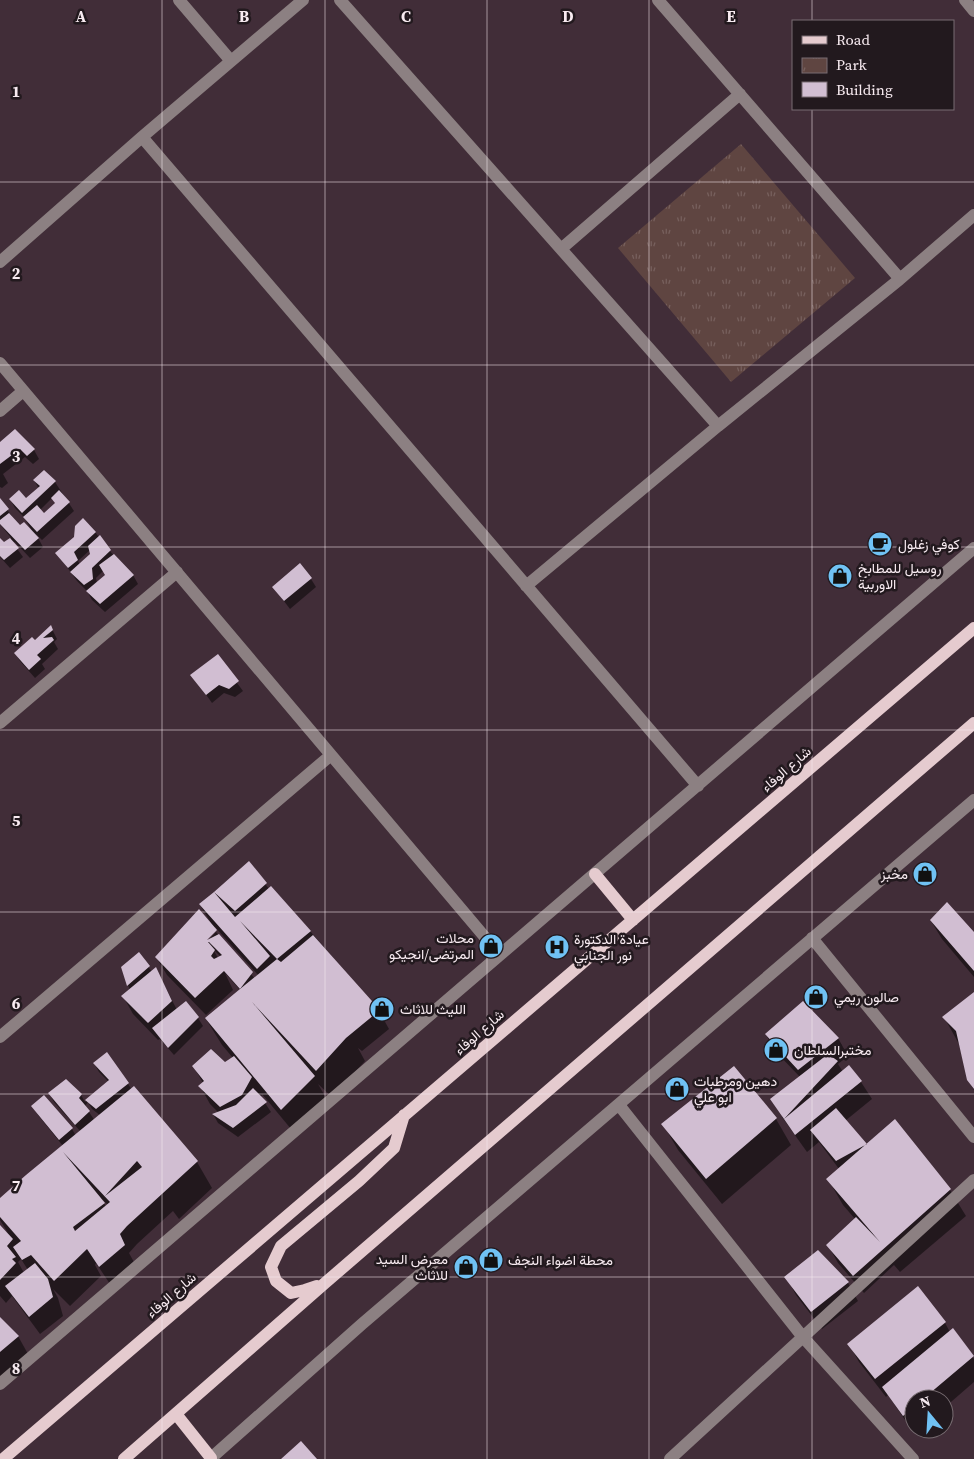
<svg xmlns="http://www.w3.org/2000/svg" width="974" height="1459" font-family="'Source Serif 4',Vazirmatn,serif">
<defs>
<pattern id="park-tufts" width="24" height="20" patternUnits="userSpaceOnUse" patternTransform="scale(1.25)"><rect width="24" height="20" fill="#5f4541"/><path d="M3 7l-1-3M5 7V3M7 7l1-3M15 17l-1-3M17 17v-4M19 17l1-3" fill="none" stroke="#77605d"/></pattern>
</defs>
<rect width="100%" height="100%" fill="#412d38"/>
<path fill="url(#park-tufts)" d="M741,144L855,278L731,382L618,248Z"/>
<path fill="#0007" fill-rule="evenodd" d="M15,431L34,450L39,459L33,464L25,457L3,474L8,483L2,488L0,487V444Z
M34,480L55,482L74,511L42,540L36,534L43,547L30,558L15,542L13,543L23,557L10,568L0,557V539L4,544L11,538L0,524V500L20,527L32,531L24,517L15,508L10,499L26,500L39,489ZM52,498L56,504L44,515L40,510Z
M95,532L114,556L133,575L138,584L105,612L92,600L87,591L77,581L57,553ZM90,550L91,554L80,565L78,561ZM104,570L106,575L97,583L96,578Z
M311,579L316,587L290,609L274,588Z
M51,627L57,639L54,642L58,649L42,664L45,669L35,678L20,661L15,653L35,642Z
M217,656L243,691L235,697L224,693L212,703L192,675Z
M249,863L269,889L310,931L379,1011L389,1029L362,1051L358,1048L365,1061L332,1097L318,1084L329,1103L296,1135L262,1094L261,1097L271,1112L238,1137L218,1123L213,1114L219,1113L210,1104L200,1086L203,1083L194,1067L225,1064L233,1058L222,1045L206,1019L241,991L225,973L233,990L206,1015L167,975L156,957L211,923L200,905ZM215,927L259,976L255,979L216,932L204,945ZM214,951H215L221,957L218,958Z
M931,921L974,934V977L942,939Z
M139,954L152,972L156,969L177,1010L198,1018L203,1026L174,1055L160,1039L158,1040L133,1014L123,996L130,990L128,985Z
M974,994V1090L968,1080L959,1044L944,1017Z
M766,1035L838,1038L848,1056L838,1064L843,1072L849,1066L861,1082L872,1099L845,1121L867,1145L895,1121L950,1190L966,1216L900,1272L894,1265L864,1293L838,1263L828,1245L855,1219L843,1205L828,1179L839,1169L819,1142L807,1152L782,1117L800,1077L777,1053Z
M94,1063L128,1084L132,1090L197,1162L212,1188L179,1219L173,1211L137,1244L129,1253L135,1264L110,1284L96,1263L95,1265L101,1276L70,1306L53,1289L58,1298L63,1316L40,1334L12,1296L6,1303L0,1296V1227L8,1233L0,1220V1200L63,1146L38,1115L33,1107L72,1129L76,1136L81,1132L54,1102L49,1093L66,1080L81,1095L85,1102L109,1082L99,1072ZM88,1102L92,1109L101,1116L95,1121L85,1106ZM102,1199L108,1205L106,1207ZM21,1259L28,1270L24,1273L18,1262Z
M776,1119L791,1145L722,1204L678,1150L663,1124Z
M786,1277L848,1283L858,1301L822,1329L796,1295Z
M0,1318L18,1336L28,1354L0,1379Z
M945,1323L950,1332L974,1359V1382L944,1408V1399H914V1429H919L914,1433L888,1395L886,1397L859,1362L849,1344Z"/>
<path fill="#d1bed2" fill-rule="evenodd" d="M15,429L35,449L27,456L20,449L0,464V442Z
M44,470L56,481L22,513L9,499L19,490L26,498L40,486L33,480Z
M59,490L70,502L37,532L23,517L37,505L44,513L55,503L51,498Z
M0,498L9,509L0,516Z
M9,513L20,525L24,522L39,538L25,550L0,524V520Z
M83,518L96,532L74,552L78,560L68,568L55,553L74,537L75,526Z
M100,535L111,550L92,568L93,579L84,585L70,572L90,554L88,546Z
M0,538L4,542L10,538L19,548L4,560L0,556Z
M114,554L134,575L100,604L86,591L105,575L99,565Z
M300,563L312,578L284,601L272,587Z
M51,625L53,630L43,638L52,637L54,640L37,655L41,659L29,670L14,653L32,637L35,640Z
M218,654L239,681L229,689L219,685L206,695L190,675Z
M249,861L267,883L235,911L214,892Z
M271,886L311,931L277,959L240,921L270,956L257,969L199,904L214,892L235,917Z
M947,902L974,932V971L930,920Z
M199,909L217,930L207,940L219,934L253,972L240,989L277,959L281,962L313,935L380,1010L346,1038L316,1071L252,1002L315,1076L281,1110L205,1018L240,989L224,971L195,998L155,957ZM208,942H209L222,955L214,959L211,956L215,950Z
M139,952L150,966L127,986L121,967Z
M156,967L172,1001L148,1023L121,996Z
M974,992V1089L967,1080L956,1031L942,1017Z
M186,1001L199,1017L168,1048L152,1028Z
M803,1001L839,1038L798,1070L765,1034Z
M211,1049L225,1062L234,1056L252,1077L242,1095L220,1107L198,1086L204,1081L192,1066Z
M107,1052L129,1083L96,1109L85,1100L109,1080L93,1063Z
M828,1054L838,1061L784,1119L849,1065L862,1081L795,1135L784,1119L770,1099Z
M734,1066L777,1118L706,1179L661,1124Z
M66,1079L82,1094L79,1098L90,1111L75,1125L48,1093Z
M134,1086L198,1161L127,1226L120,1234L125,1245L99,1267L87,1249L54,1281L31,1255L22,1260L13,1247L21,1241L0,1217V1198L26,1175ZM63,1152L110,1202L75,1231L73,1227L105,1203ZM137,1161L142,1167L105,1196Z
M253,1088L267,1102L233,1128L212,1114L236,1105Z
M44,1095L73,1128L59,1140L31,1106Z
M836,1108L867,1144L836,1161L810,1130Z
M895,1119L951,1189L853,1276L826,1245L856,1217L880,1242L826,1179Z
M0,1225L13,1239L7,1246L16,1257L12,1259L16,1263L0,1280Z
M818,1250L849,1282L811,1312L784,1277Z
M35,1263L48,1279L53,1297L29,1317L5,1286Z
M918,1286L946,1322L875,1379L847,1344Z
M0,1317L19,1336L0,1352Z
M953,1328L974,1356L923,1399H914V1407L903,1416L882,1387Z
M301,1441L317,1459H281Z"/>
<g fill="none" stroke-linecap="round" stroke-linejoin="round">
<path stroke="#8c8082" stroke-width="12" d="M179,0L231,61
M340,0L718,426L900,279L974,215
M658,0L900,279
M965,0L974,11
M142,137L698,786
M561,249L740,94
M0,262L142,137L303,0
M0,363L500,955
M0,411L23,391
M526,586L718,426
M0,723L177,572
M812,938L974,1137
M0,1037L331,755
M619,1105L802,1336L913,1459
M0,1384L974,548
M210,1459L362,1324L974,800
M670,1459L974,1180"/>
<path stroke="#e5cbcf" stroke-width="12" d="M595,874L633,920
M317,1286L305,1290L291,1293L276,1281L271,1267L281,1246L359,1181L394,1148L404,1115
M176,1414L211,1458
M3,1459L974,628
M124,1459L325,1283L974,723"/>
</g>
<path fill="none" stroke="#f8ebf1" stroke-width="1" stroke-opacity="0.55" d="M162,0V1459M325,0V1459M487,0V1459M649,0V1459M812,0V21M812,109V1459M0,182H974M0,365H974M0,547H974M0,730H974M0,912H974M0,1094H974M0,1277H974"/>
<defs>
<symbol id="cafe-disc" viewBox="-11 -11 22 22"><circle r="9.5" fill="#70c2f4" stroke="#22191e"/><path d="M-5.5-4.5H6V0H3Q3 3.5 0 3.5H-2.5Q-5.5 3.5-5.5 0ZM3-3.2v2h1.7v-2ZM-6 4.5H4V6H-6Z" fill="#111"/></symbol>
<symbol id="shop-disc" viewBox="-11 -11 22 22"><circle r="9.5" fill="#70c2f4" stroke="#22191e"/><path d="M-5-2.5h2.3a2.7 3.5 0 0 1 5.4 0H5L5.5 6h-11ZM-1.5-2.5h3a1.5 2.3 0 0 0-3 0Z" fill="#111"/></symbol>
<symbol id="hospital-disc" viewBox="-11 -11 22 22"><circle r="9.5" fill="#70c2f4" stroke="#22191e"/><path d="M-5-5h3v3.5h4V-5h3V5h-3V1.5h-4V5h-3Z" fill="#111"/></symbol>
</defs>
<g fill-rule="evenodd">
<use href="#cafe-disc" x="866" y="530" width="28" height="28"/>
<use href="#shop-disc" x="826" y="562" width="28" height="28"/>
<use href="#shop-disc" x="911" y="860" width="28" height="28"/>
<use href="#shop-disc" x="477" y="932" width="28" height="28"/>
<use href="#hospital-disc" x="543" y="933" width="28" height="28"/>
<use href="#shop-disc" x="802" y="983" width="28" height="28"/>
<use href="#shop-disc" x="368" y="995" width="28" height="28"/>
<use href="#shop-disc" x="762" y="1036" width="28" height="28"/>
<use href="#shop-disc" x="663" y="1075" width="28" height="28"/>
<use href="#shop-disc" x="477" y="1246" width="28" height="28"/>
<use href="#shop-disc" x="452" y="1253" width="28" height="28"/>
</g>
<g text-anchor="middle" stroke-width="5" stroke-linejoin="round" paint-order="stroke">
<g font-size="14" fill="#f8ebf1" stroke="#22191e" text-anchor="start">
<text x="898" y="549">كوفي زغلول</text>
<text x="858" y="573">روسيل للمطابخ<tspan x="858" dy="16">الاوربية</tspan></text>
<text x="908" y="879" text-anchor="end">مخبز</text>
<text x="474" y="943" text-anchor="end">محلات<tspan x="474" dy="16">المرتضى/انجيكو</tspan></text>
<text x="574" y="944">عيادة الدكتورة<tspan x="574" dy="16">نور الجنابي</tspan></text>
<text x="834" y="1002">صالون ريمي</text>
<text x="400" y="1014">الليث للاثاث</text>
<text x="794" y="1055">مختبرالسلطان</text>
<text x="694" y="1086">دهين ومرطبات<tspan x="694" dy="16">ابو علي</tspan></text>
<text x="448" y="1264" text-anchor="end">معرض السيد<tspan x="448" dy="16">للاثاث</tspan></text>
<text x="508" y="1265">محطة اضواء النجف</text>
</g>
<g font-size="14" fill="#f8ebf1" stroke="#22191e">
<text transform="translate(786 769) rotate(-41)" y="5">شارع الوفاء</text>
<text transform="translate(479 1032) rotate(-41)" y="5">شارع الوفاء</text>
<text transform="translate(171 1295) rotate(-41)" y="5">شارع الوفاء</text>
</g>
</g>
<g font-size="16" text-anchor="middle" font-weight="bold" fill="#f8ebf1" stroke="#22191e" stroke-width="5" stroke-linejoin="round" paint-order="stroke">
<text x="81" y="22">A</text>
<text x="244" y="22">B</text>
<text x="406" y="22">C</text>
<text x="568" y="22">D</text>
<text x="731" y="22">E</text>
<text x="16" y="97">1</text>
<text x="16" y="279">2</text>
<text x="16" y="462">3</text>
<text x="16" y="644">4</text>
<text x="16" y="826">5</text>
<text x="16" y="1009">6</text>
<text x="16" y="1191">7</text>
<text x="16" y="1374">8</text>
</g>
<rect x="792" y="20" width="162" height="90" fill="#22191e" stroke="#786d72"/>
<rect x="802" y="36" width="25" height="8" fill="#e5cbcf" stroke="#786d72"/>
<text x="836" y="45" font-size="15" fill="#f8ebf1">Road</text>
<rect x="802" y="58" width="25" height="15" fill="url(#park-tufts)" stroke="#786d72"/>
<text x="836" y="70" font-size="15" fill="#f8ebf1">Park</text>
<rect x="802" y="82" width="25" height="15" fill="#d1bed2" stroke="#786d72"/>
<text x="836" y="95" font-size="15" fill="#f8ebf1">Building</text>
<g transform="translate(929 1414) rotate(342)"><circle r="24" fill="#22191e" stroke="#786d72"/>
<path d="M0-4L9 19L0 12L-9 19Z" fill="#70c2f4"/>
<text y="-8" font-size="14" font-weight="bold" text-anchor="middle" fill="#f8ebf1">N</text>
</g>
</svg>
